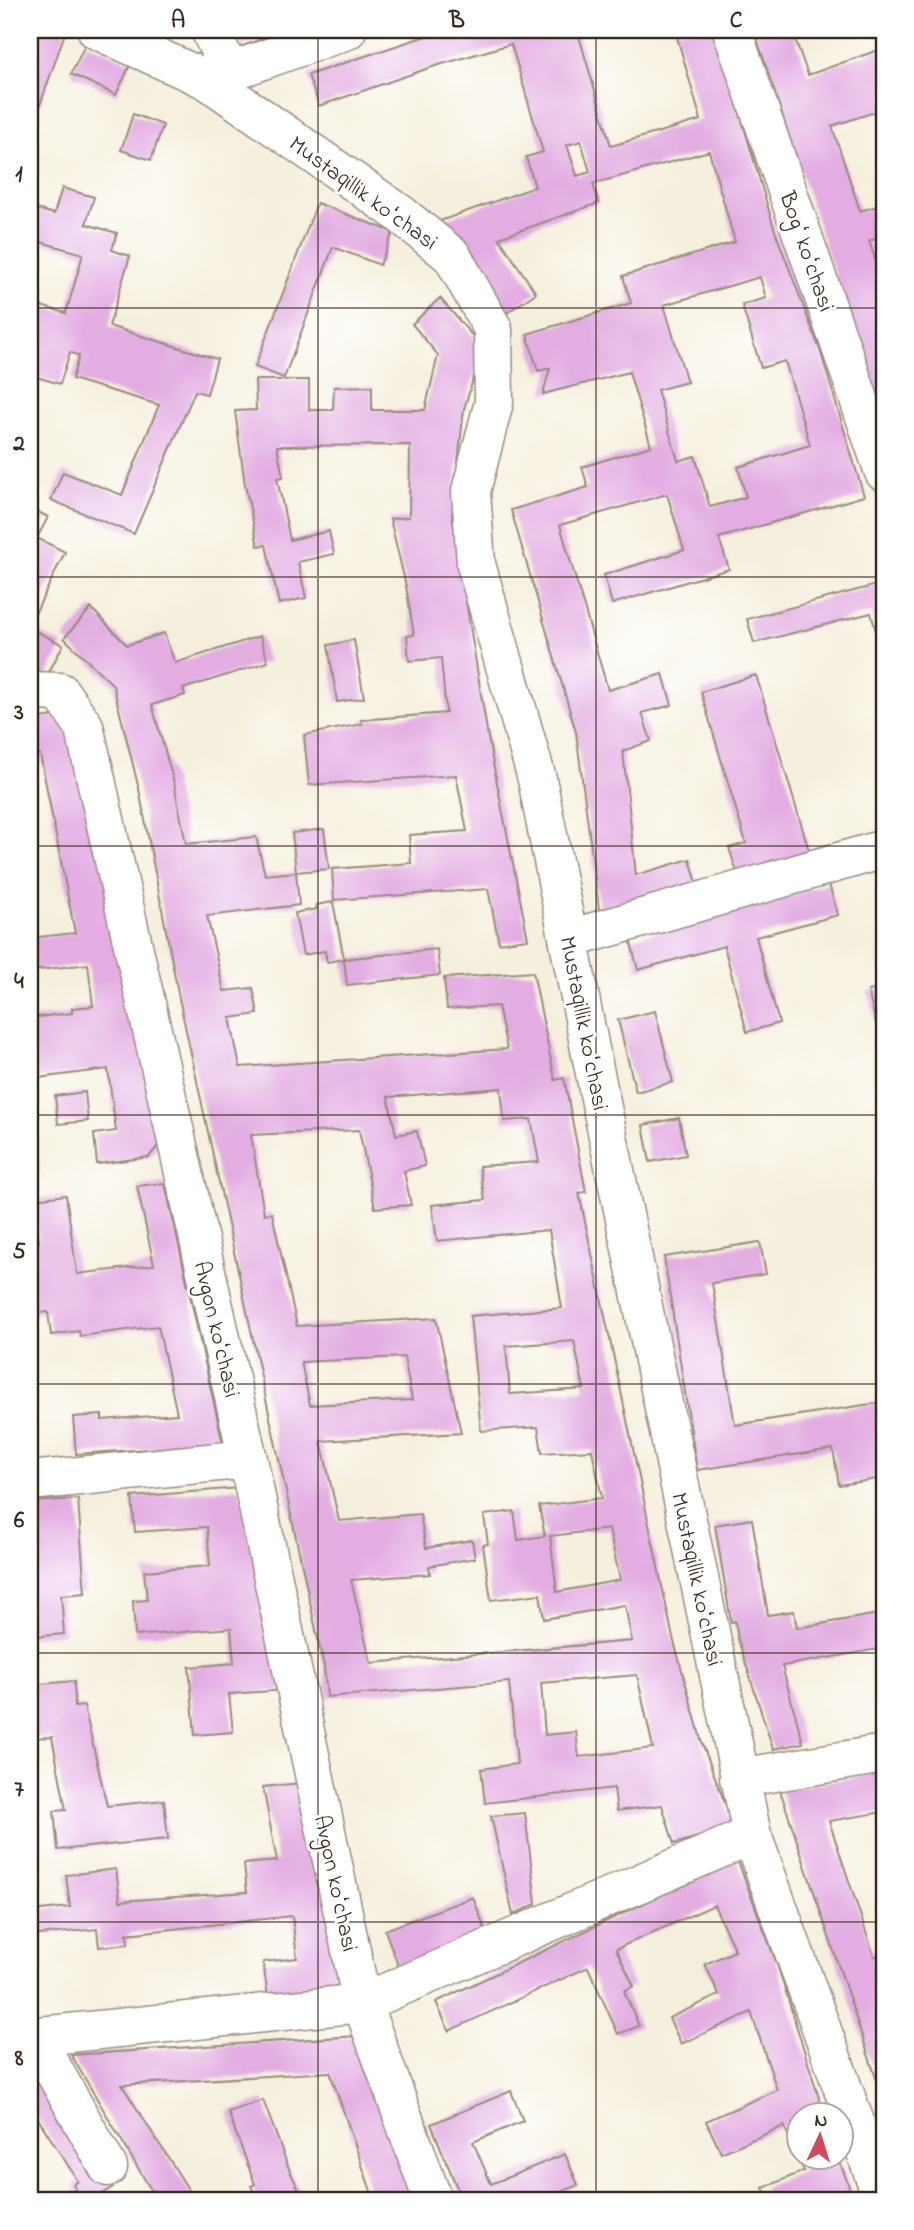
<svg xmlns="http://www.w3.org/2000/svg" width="914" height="2230" font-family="'Indie Flower',sans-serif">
<rect width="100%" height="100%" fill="#fff"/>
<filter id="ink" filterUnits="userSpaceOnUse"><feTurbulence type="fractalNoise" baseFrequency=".0143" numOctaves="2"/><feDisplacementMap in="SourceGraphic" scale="14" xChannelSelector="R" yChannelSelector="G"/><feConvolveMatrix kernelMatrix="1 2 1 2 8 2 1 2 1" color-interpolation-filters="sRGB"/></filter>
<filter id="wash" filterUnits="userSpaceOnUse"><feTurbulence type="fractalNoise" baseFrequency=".00686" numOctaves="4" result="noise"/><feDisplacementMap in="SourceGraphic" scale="28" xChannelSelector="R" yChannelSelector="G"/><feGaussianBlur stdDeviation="1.57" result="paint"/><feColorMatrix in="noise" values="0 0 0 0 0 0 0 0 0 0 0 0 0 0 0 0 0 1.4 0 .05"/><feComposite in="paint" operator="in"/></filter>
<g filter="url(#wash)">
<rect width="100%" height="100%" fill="#f5efdd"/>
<g id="blocks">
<path fill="#e3ade2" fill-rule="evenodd" d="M30,30H66L30,134Z
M225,30H284L233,50Z
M444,30H600L579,36L611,146L701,120L675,30H715L775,231L820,350L864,496L719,538L729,569L612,604L604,575L684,550L667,494L560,525L608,690L663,674L672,705L642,713L651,741L623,751L636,875L690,859L701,897L601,925L576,732L511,510L588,487L582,467L651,446L629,372L543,394L550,368L538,371L527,334L631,303L623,276L735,242L709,151L593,184L599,203L499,238L536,293L502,316L437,222L535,187L526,157L543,152L511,44L432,67L319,106L308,75ZM581,141L590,172L577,176L567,145ZM760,277L766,298L742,305L761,368L785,361L810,445L738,467L746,497L710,507L695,456L678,461L657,390L687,382L664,305Z
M754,30H792L808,75L884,48V109L832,126L860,211L884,204V236L869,241L884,286V424Z
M86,43L131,63L116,95L71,74Z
M133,114L163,125L151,160L121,150Z
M62,188L94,197L86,224L117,233L112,250L130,256L109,326L217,359L207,394L195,391L134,534L51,500L63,472L122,495L159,405L72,379L79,356L70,352L60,384L30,375V303L66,313L83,254L30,239V207L54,214Z
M317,203L393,232L380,265L333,247L284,378L255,367Z
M440,298L476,340L480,356L464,409L452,515L489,743L528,939L499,943L488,889L334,900L332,869L411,863L409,835L467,831L456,775L309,785L304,735L362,724L361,720L446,713L441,658L409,661L407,636L414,635L406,586L390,519L409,517L410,445L277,446L283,477L277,478L290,540L329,531L334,554L298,562L306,598L279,604L266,545L258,546L245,485L235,411L256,410L255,380H309V410H333L334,387L372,386V410H425L438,355L412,324Z
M30,508L48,517L37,538L65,552L30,624Z
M884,583V661L871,613L754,643L747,619Z
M91,608L127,645L164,633L175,663L260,636L268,662L183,689L185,695L152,705L174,783L186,844L256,837L265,875L296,872L299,905L207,916L224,991L253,988L258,1014L230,1018L240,1067L507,1049L498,1006L447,1009L444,978L533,972L555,1080L564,1078L586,1192L579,1193L673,1638L702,1743L734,1827L674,1844L662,1805L617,1811L614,1788L485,1803L481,1769L517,1764L509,1682L327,1697L324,1667L179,998L139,789L113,685L64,638ZM501,1088L504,1121L531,1119L539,1162L479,1166L485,1200L432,1205L437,1241L549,1230L562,1308L470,1316L481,1431L538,1427L542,1453L592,1450L602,1498L539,1506L545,1536L518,1540L514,1511L484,1515L488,1544L483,1545L491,1600L540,1594L544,1619L625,1605L632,1641L371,1663L351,1580L430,1574L429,1566L475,1558L472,1540L426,1548L420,1514L339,1521L321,1441L461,1433L436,1318L297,1326L272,1213L264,1214L251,1135L359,1130L375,1208L411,1205L404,1171L425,1166L417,1131L396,1135L388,1097ZM574,1341L584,1389L510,1394L506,1346ZM404,1357L412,1400L310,1405L301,1362ZM609,1529L620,1580L557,1592L550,1536ZM637,1675L653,1748L579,1757L576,1732L545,1735L541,1683Z
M30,628L63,645L47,676L30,679Z
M354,640L364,698L337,702L328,645Z
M756,675L812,860L740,881L729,848L746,843L701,692Z
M70,713L162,1141L149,1157L97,1164L94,1134L116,1131L108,1069L30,1079V1018L72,1013V1008L93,1006L88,964L30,971V938L75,933L40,754L30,755V720Z
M324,829L329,869L296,872L292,833Z
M829,884L838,915L756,937L779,1023L747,1032L724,946L638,970L630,939Z
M333,902L344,959L327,962L325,951L303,955L295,913L317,909L316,905Z
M437,949L440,975L347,985L344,959Z
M884,988V1021L876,1023L868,991Z
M655,1011L673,1082L636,1092L618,1020Z
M85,1092L88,1121L58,1124L55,1096Z
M30,1104H31L40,1173L30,1174Z
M679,1118L686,1155L650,1162L643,1125Z
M165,1183L223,1444L76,1454L73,1417L102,1415V1420L177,1414L158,1326L80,1336L79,1331L51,1335L48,1312L30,1314V1243L39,1242L33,1199L66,1195L77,1274L154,1265L137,1186Z
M760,1242L766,1274L712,1283L735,1425L884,1402V1478L839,1485L833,1449L697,1470L664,1257Z
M239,1488L287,1690L229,1694L233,1732L195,1735L189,1667L234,1663L231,1628L135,1636L133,1601L147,1600L144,1571L210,1566L207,1527L135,1532L132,1497Z
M78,1499L85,1593L61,1595L64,1634L30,1637V1502Z
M752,1519L768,1615L794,1611L797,1628L884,1613V1648L782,1666L803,1743L773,1749L738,1639L735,1621L731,1622L715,1525Z
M74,1681L75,1707L84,1706L107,1806L164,1800L168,1839L58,1850L54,1811L66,1810L52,1737L30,1738V1685Z
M884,1772V1812L829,1821L874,1956L884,1955V2102L780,1790Z
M300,1783L346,1988L268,1997L263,1962L297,1958L292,1916L127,1934L128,1944L99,1947L97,1929L30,1936V1911L70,1907L66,1875L116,1869L120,1901L247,1892L244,1864L277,1861L263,1787Z
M525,1813L536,1904L513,1915L491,1816Z
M737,1859L778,1967L824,2114H799V2156L838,2157L854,2200H769L763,2188L804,2171L784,2126L721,2153L706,2121L777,2090L751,2012L681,2044L669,2018L719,1995L705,1964L735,1951L714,1905L616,1949L634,1986L624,1991L639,2026L618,2034L588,1967L449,2031L436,2002Z
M473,1897L487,1935L399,1968L385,1930Z
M357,2036L417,2200H374L330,2072L122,2085L195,2200H157L71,2055Z
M30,2065L42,2076L113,2187L92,2200H58L76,2189L73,2185L78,2181L35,2114L30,2118Z
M511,2091L523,2121L473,2142L491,2184L565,2154L578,2185L540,2200H462L431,2124Z
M263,2100L289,2169L304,2200L315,2195L317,2200H258L251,2186L255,2184L228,2112Z"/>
</g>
</g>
<g filter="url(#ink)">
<use href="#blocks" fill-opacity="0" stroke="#988c7e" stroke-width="2"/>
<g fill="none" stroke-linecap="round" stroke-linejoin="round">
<defs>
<path id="minor" d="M97,30L207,80L399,213L452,256L493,329L494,402L471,491L476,564L537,779L591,1054L752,1835L883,2200
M210,30L230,72
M732,30L884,472
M207,80L347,30
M30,691L60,692L84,726L248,1459L362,2003L433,2200
M569,939L884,849
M30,1481L248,1459
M739,1778L884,1754
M30,2037L362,2003L752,1835
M35,2037L108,2167"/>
</defs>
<use href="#minor" stroke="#988c7e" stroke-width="41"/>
<use href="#minor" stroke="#fff" stroke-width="38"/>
</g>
</g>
<path fill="none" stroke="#3b2a1e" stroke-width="2" stroke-opacity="0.55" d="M318,30V2200M596,30V2200M30,308H884M30,577H884M30,846H884M30,1115H884M30,1384H884M30,1653H884M30,1922H884"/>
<g text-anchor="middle" stroke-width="6" stroke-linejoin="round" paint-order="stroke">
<g font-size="23" fill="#3b2a1e" stroke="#fff">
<text transform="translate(364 192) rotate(36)" y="8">Mustaqillik koʻchasi</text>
<text transform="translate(808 251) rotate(71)" y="8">Bogʻ koʻchasi</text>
<text transform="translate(585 1023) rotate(79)" y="8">Mustaqillik koʻchasi</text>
<text transform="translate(218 1329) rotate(77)" y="8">Avgon koʻchasi</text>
<text transform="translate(698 1579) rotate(78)" y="8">Mustaqillik koʻchasi</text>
<text transform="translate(337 1883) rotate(78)" y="8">Avgon koʻchasi</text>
</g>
</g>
<rect width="914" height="2230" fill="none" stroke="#fff" stroke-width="77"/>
<g transform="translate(820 2136) rotate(4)"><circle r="33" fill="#ffffff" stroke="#b1aaa5" stroke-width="2"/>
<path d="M0-5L12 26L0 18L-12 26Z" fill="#d1495b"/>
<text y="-10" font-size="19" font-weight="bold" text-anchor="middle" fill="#3b2a1e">N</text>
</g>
<rect x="38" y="38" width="838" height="2154" fill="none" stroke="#3b2a1e" stroke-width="2.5"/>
<g font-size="23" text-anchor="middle" font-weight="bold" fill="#3b2a1e">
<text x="178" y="27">A</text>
<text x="457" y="27">B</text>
<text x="736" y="27">C</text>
<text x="19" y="181">1</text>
<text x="19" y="450">2</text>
<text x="19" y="719">3</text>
<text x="19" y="988">4</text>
<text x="19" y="1258">5</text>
<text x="19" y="1527">6</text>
<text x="19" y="1796">7</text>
<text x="19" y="2065">8</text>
</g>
</svg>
